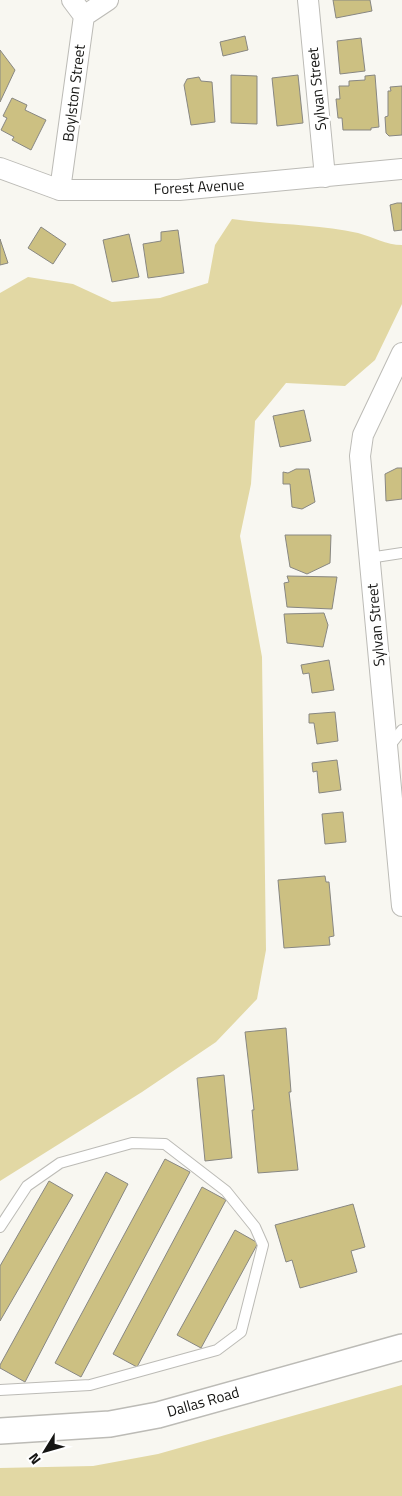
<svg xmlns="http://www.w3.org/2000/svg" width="402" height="1496" font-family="'Titillium Web',sans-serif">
<rect width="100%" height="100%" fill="#f8f7f1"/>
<path fill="#e2d8a4" d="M232,219C273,225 317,224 358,233C373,237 386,245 402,245V304L375,360L345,386L286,383L255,421L251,484L240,536L262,657L266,950L257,999L216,1042L142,1092L0,1181V293L28,277L73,284L112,302L160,298L208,283L215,245Z
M402,1385V1496H0V1468L93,1466L158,1454Z"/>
<path fill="#ccc082" stroke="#888782" d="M333,0H370L372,11L336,18Z
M245,36L248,50L223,56L220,42Z
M361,38L365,71L340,74L337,41Z
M0,50L15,70L0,102Z
M231,75L257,76V124L231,123Z
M298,75L303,123L277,126L272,78Z
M375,75L379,127L371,128V130H343L342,118H338L336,99H340L339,86H349V81L365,80V76Z
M199,77L201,81L212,82L215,122L191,125L184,85L187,79Z
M402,86V135L389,136L386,133L385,117L388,116V91H391L390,87Z
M12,98L27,105L25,110L46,120L31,150L12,140L14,137L1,130L7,118L3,116Z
M397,203H402V230L394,231L390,205Z
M41,227L66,244L53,264L28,248Z
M178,230L184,273L148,278L143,244L161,241V232Z
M129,234L139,277L112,282L103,240Z
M0,239L8,263L0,265Z
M304,410L311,441L280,447L273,416Z
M397,468H402V499L386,501L385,474Z
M296,469H309L315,502L302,509L292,507L290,484H283V472L288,473Z
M285,535H331L330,563L307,574L290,567Z
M287,576L337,577L332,609L287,607L284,583L289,582Z
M324,613L328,625L323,647L287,643L284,614Z
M329,660L334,690L312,693L309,673L303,674L301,665Z
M335,712L338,741L317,744L314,723H309V714Z
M337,760L341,790L319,793L317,771L313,772L312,763Z
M343,812L346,842L325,844L322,814Z
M325,876L326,882H329L334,936L329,937L330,945L284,948L278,880Z
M286,1028L291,1092H289L298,1170L258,1173L252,1110H254L245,1032Z
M224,1075L232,1158L205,1161L197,1078Z
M165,1159L190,1172L81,1377L55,1363Z
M106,1172L128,1184L25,1382L0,1368V1365Z
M49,1181L73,1195L0,1321V1266Z
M202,1187L226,1200L137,1367L113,1354Z
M353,1204L365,1247L351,1251L357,1272L300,1288L292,1260L286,1262L275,1225Z
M235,1230L258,1243L201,1348L177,1335Z"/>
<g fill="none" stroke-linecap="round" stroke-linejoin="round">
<defs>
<path id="service" d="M369,558L402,553
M388,748L402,730
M0,1227L27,1186L60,1163L132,1143L165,1144L226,1191L255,1227L263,1245L241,1332L217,1350L90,1385L0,1390"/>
<path id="minor" d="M308,0L325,177
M84,16L108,0
M0,168L60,190H179L402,169
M60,190L84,16L72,0
M402,353L363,435L360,456L402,906"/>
<path id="tertiary" d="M0,1431L110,1424L158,1415L402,1347"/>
</defs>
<use href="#service" stroke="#bcbbb6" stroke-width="12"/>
<use href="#minor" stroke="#bcbbb6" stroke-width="22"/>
<use href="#tertiary" stroke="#bcbbb6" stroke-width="28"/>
<use href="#service" stroke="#fff" stroke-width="10"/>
<use href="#minor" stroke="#fff" stroke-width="20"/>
<use href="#tertiary" stroke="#fff" stroke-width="25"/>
</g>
<g text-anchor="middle" stroke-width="5" stroke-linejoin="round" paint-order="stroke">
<g font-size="15" fill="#151513" stroke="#fff">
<text transform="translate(317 89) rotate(-96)" y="5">Sylvan Street</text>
<text transform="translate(74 93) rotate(-83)" y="5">Boylston Street</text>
<text transform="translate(199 187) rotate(-3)" y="5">Forest Avenue</text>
<text transform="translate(376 625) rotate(-95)" y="5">Sylvan Street</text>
<text transform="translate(203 1402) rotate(-16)" y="5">Dallas Road</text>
</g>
</g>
<g transform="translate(45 1451) rotate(233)" stroke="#ffffff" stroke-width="4" paint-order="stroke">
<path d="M0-4L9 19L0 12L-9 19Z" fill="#151513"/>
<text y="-8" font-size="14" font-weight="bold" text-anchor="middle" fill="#151513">N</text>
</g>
</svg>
